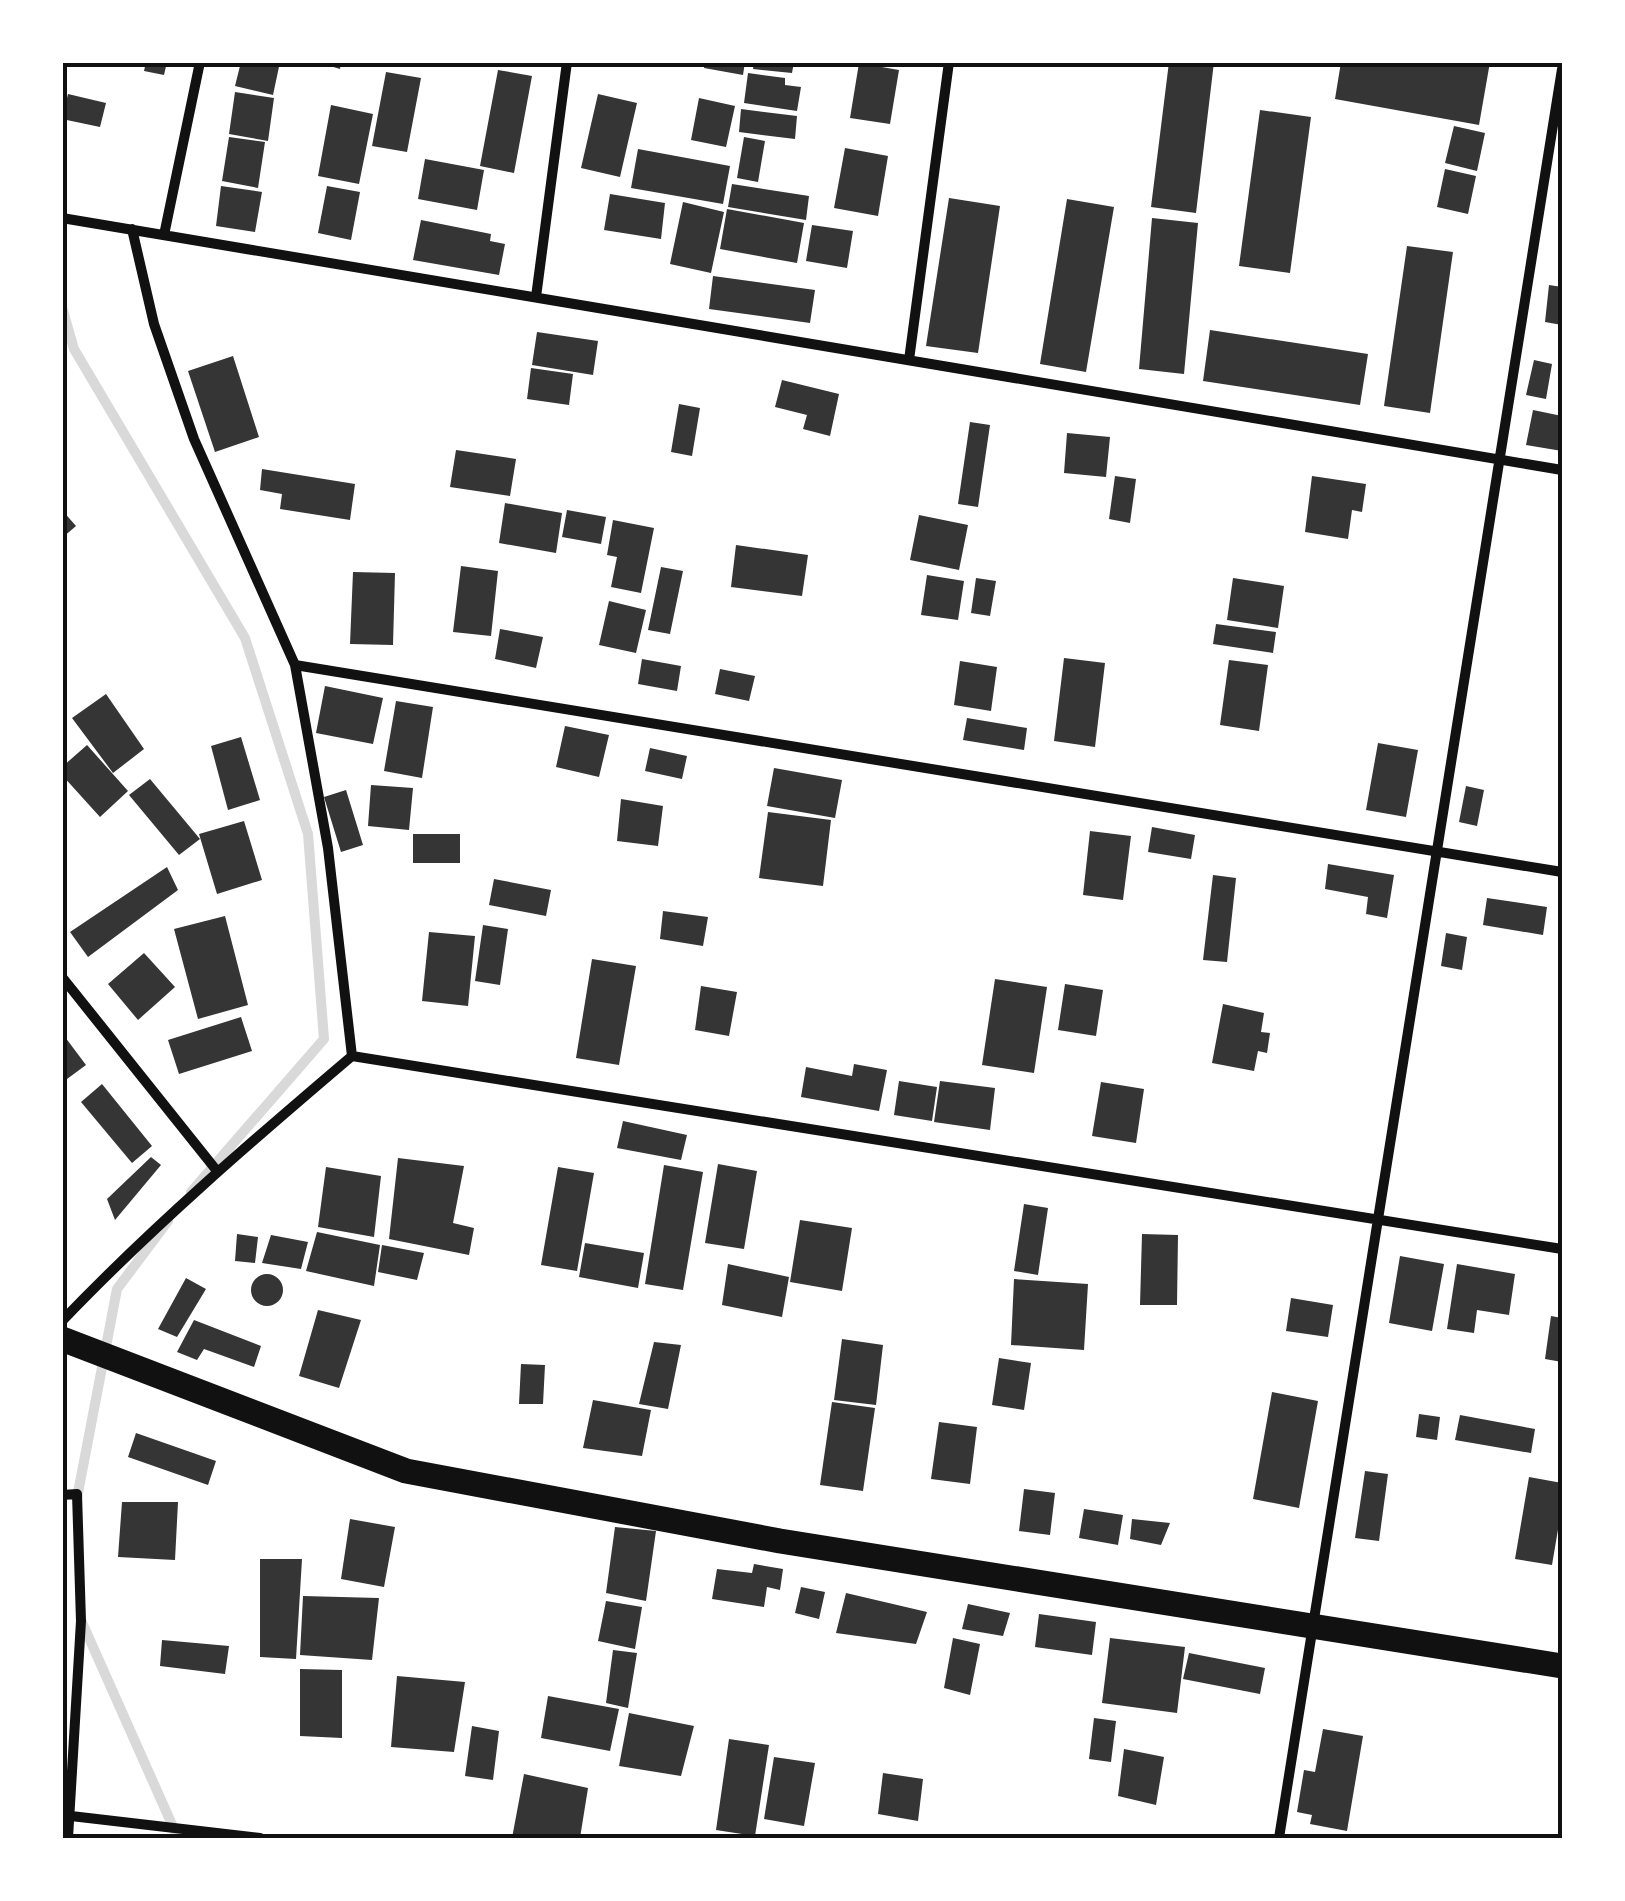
<svg xmlns="http://www.w3.org/2000/svg" width="1625" height="1901" font-family="Commissioner,sans-serif">
<rect width="100%" height="100%" fill="#fff"/>
<g fill="none" stroke-linecap="round" stroke-linejoin="round">
<path stroke="#d9d9d9" stroke-width="10" d="M62,307L74,349L245,638L308,834L324,1039L191,1192
M77,1498L117,1289L168,1221
M81,1620L178,1838"/>
</g>
<path fill="#353535" d="M146,62H167L164,75L144,71Z
M241,62H280L273,95L235,86Z
M317,62H341L340,69Z
M705,62H745L743,75L704,68Z
M754,62H794L792,73L753,69Z
M1169,62H1214L1196,213L1151,207Z
M1341,62H1490L1479,125L1335,99Z
M859,63L899,70L890,124L850,118Z
M498,70L532,76L514,173L480,166Z
M386,72L421,78L407,152L372,146Z
M748,73L785,78V85L801,87L797,111L744,103Z
M235,92L274,98L268,141L229,134Z
M68,94L106,103L100,127L62,119Z
M598,94L637,103L620,177L581,168Z
M699,98L735,106L726,147L691,140Z
M331,105L373,114L359,184L318,176Z
M741,109L797,116L795,139L739,132Z
M1260,110L1311,117L1290,273L1239,266Z
M1454,126L1485,133L1477,171L1445,163Z
M229,137L265,142L258,188L222,181Z
M744,137L765,141L758,182L737,178Z
M845,148L888,156L878,216L834,208Z
M638,149L730,166L723,204L631,188Z
M425,159L484,170L477,210L418,199Z
M1445,169L1476,176L1468,214L1437,207Z
M732,184L809,196L806,220L728,207Z
M221,186L262,192L255,232L216,226Z
M327,186L360,192L351,240L318,233Z
M610,194L665,203L661,239L604,230Z
M949,198L1000,206L978,353L926,346Z
M1067,199L1114,207L1086,372L1040,364Z
M683,202L724,212L711,273L670,264Z
M727,209L804,223L797,263L720,249Z
M1152,218L1198,223L1184,374L1139,369Z
M421,220L491,234L490,241L505,244L499,275L413,260Z
M812,225L853,231L847,268L806,261Z
M1407,246L1453,252L1430,413L1384,406Z
M713,276L815,290L810,323L709,309Z
M1549,285L1562,287V325L1545,322Z
M1210,330L1368,354L1360,405L1203,381Z
M537,332L598,341L593,375L532,365Z
M233,356L259,437L215,452L188,371Z
M1534,360L1552,364L1546,399L1526,395Z
M531,368L573,374L569,405L527,399Z
M782,380L839,394L830,436L803,429L807,415L775,407Z
M679,404L700,408L692,456L671,452Z
M1533,410L1562,416V451L1526,445Z
M970,422L990,425L978,507L958,504Z
M1067,433L1110,437L1106,477L1064,473Z
M456,450L516,459L510,496L450,487Z
M262,469L355,484L350,520L280,509L282,494L260,490Z
M1115,476L1136,479L1130,523L1109,519Z
M1312,476L1366,484L1362,512L1352,510L1348,539L1305,532Z
M505,503L562,513L556,553L499,543Z
M62,510L76,526L62,538Z
M567,510L606,517L601,544L562,537Z
M919,515L968,525L959,570L910,560Z
M613,520L654,528L641,593L611,587L617,557L607,555Z
M736,545L808,555L802,596L731,587Z
M461,566L498,571L491,636L453,632Z
M661,567L683,571L670,634L648,630Z
M353,572L395,573L393,645L350,644Z
M927,575L964,581L958,620L921,615Z
M976,578L996,581L990,616L971,613Z
M1233,578L1284,586L1278,628L1227,620Z
M609,601L646,610L636,653L599,645Z
M1216,624L1276,632L1273,653L1213,644Z
M500,629L543,637L536,668L495,659Z
M1064,658L1105,663L1095,747L1054,741Z
M642,659L681,666L677,691L638,684Z
M1229,660L1268,665L1259,731L1220,725Z
M960,661L997,667L991,711L954,705Z
M720,669L755,676L749,701L715,694Z
M325,686L383,698L373,744L316,733Z
M106,694L144,749L113,773L72,718Z
M396,701L433,707L422,778L384,771Z
M967,718L1027,728L1024,750L963,740Z
M565,726L609,735L599,777L556,767Z
M241,737L260,800L228,810L211,746Z
M1378,743L1418,750L1406,817L1366,810Z
M87,745L128,791L100,817L62,775V767Z
M650,748L687,756L682,779L645,771Z
M774,768L842,780L835,818L767,806Z
M150,779L200,839L179,855L129,795Z
M371,785L413,788L409,830L368,826Z
M1466,786L1484,790L1477,826L1459,822Z
M346,790L363,845L341,852L324,797Z
M621,799L663,806L658,846L617,841Z
M768,812L831,820L823,886L759,878Z
M244,821L262,880L217,894L199,834Z
M1152,827L1195,835L1191,859L1148,852Z
M1090,831L1131,836L1123,900L1083,895Z
M413,834H460V863H413Z
M1328,864L1394,875L1387,918L1366,914L1368,897L1325,889Z
M167,867L178,890L88,957L70,932Z
M1213,875L1236,878L1227,962L1203,960Z
M494,879L551,890L546,916L489,905Z
M1487,898L1547,907L1543,935L1483,925Z
M663,911L708,917L703,946L660,939Z
M225,916L248,1005L198,1019L174,929Z
M483,925L508,929L500,985L475,981Z
M429,932L475,936L468,1006L422,1001Z
M1446,933L1467,937L1462,970L1441,966Z
M144,953L175,987L138,1020L108,984Z
M592,959L636,966L619,1065L576,1058Z
M995,979L1047,987L1034,1073L982,1065Z
M1065,984L1103,990L1096,1036L1058,1030Z
M701,986L737,992L729,1036L695,1030Z
M1223,1004L1264,1013L1261,1032L1270,1033L1267,1053L1258,1051L1254,1071L1212,1063Z
M241,1017L252,1051L179,1074L168,1040Z
M62,1033L86,1065L67,1079L62,1074Z
M854,1064L887,1070L879,1111L801,1097L806,1067L852,1076Z
M899,1081L937,1087L932,1121L894,1115Z
M940,1081L995,1088L990,1130L934,1122Z
M1101,1082L1144,1089L1136,1143L1092,1136Z
M102,1084L152,1146L132,1163L81,1102Z
M623,1121L687,1135L681,1160L617,1148Z
M151,1157L161,1165L115,1220L107,1199Z
M398,1158L464,1166L453,1223L474,1228L469,1255L389,1239Z
M718,1164L757,1171L744,1249L705,1243Z
M664,1165L703,1172L683,1290L645,1284Z
M326,1167L381,1176L374,1237L318,1227Z
M558,1167L594,1173L577,1271L541,1265Z
M1024,1204L1048,1208L1038,1275L1014,1271Z
M800,1220L852,1228L842,1291L790,1282Z
M317,1232L380,1245L374,1286L306,1271Z
M237,1234L258,1237L255,1263L235,1261Z
M1142,1234L1178,1235L1177,1305H1140Z
M271,1235L308,1242L301,1269L262,1263Z
M585,1243L644,1253L638,1288L579,1277Z
M382,1245L424,1253L417,1280L378,1272Z
M1400,1256L1444,1264L1432,1331L1389,1323Z
M728,1264L789,1277L782,1317L722,1305Z
M1457,1264L1515,1274L1509,1315L1477,1310L1474,1333L1447,1329Z
M251 1290a16 16 0 1 1 32 0a16 16 0 1 1-32 0Z
M186,1278L206,1289L177,1337L158,1329Z
M1014,1279L1088,1284L1084,1350L1011,1345Z
M1291,1298L1333,1305L1328,1337L1286,1331Z
M318,1310L361,1320L339,1388L299,1376Z
M1551,1316L1562,1318V1362L1545,1359Z
M194,1320L261,1346L254,1367L204,1349L197,1360L177,1352Z
M842,1339L883,1345L876,1405L834,1400Z
M654,1342L681,1345L668,1409L639,1404Z
M999,1358L1031,1363L1024,1410L992,1405Z
M521,1364L545,1365L543,1404H519Z
M1272,1392L1318,1401L1299,1508L1253,1499Z
M593,1400L651,1410L642,1456L583,1448Z
M832,1402L875,1408L863,1491L820,1485Z
M1419,1414L1440,1417L1437,1440L1416,1437Z
M1460,1415L1535,1429L1531,1453L1455,1440Z
M939,1422L977,1427L970,1484L931,1479Z
M136,1433L216,1461L208,1485L128,1457Z
M1365,1471L1388,1474L1379,1541L1355,1538Z
M1529,1477L1562,1483V1506L1552,1565L1515,1559Z
M1024,1489L1055,1493L1050,1535L1019,1531Z
M122,1502H178L175,1560L118,1557Z
M1084,1509L1123,1515L1118,1545L1079,1538Z
M350,1519L395,1527L384,1587L341,1579Z
M1132,1519L1170,1523L1161,1545L1130,1539Z
M615,1527L656,1531L646,1601L606,1593Z
M260,1559H302L296,1659L260,1657Z
M754,1564L783,1569L780,1590L767,1587L764,1607L712,1599L717,1569L752,1573Z
M801,1587L825,1592L819,1619L795,1613Z
M846,1593L927,1612L916,1644L836,1633Z
M303,1596L379,1598L372,1660L300,1655Z
M606,1601L642,1607L635,1649L598,1641Z
M968,1604L1010,1613L1003,1636L962,1629Z
M1039,1614L1096,1622L1092,1655L1035,1647Z
M953,1638L980,1644L970,1695L944,1688Z
M1110,1638L1185,1647L1177,1713L1102,1703Z
M162,1640L229,1646L225,1674L160,1666Z
M613,1650L637,1653L628,1708L606,1703Z
M1189,1653L1265,1668L1260,1694L1183,1679Z
M300,1669L342,1670V1738L300,1736Z
M397,1676L465,1682L454,1752L391,1747Z
M548,1696L619,1709L610,1751L541,1738Z
M629,1713L694,1726L681,1776L619,1766Z
M1094,1718L1116,1721L1111,1762L1089,1759Z
M472,1726L499,1731L493,1780L465,1776Z
M1323,1729L1363,1736L1347,1831L1310,1824L1312,1815L1297,1812L1304,1770L1315,1772Z
M729,1739L769,1745L755,1836L716,1830Z
M1124,1749L1164,1757L1156,1805L1118,1796Z
M774,1757L815,1763L804,1826L764,1819Z
M883,1773L923,1779L918,1821L878,1814Z
M524,1774L588,1788L580,1838H512Z"/>
<g fill="none" stroke-linecap="round" stroke-linejoin="round">
<path stroke="#111" stroke-width="10" d="M62,218L1562,470
M164,235L200,62
M536,297L567,62
M909,360L949,62
M295,665L1562,872
M62,977L217,1171
M352,1056L1562,1249
M62,1321C153,1226 252,1141 352,1056L328,848L295,665L194,439L154,324L132,229
M62,1495L77,1494L81,1621L68,1838
M71,1816L260,1838
M1279,1838L1562,69"/>
<path stroke="#111" stroke-width="25" d="M62,1339L406,1471L780,1541L1562,1666"/>
</g>
<rect width="1625" height="1901" fill="none" stroke="#ffffff" stroke-width="130"/>
<rect x="65" y="65" width="1495" height="1771" fill="none" stroke="#111" stroke-width="4"/>
</svg>
